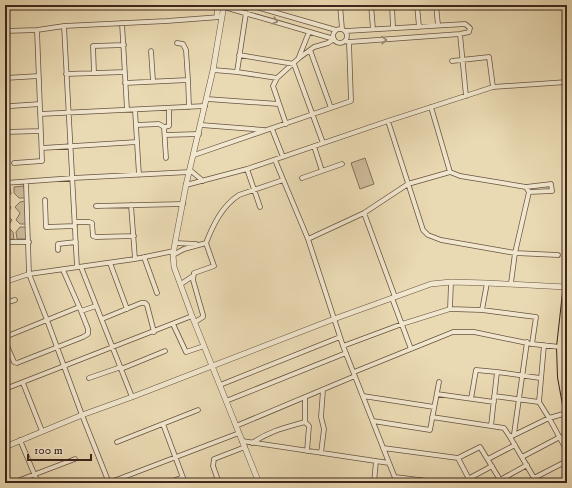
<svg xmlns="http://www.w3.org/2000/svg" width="572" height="488" font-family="'IM FELL DW Pica',serif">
<rect width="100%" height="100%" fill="#eadab3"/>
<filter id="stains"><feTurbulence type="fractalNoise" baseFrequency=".005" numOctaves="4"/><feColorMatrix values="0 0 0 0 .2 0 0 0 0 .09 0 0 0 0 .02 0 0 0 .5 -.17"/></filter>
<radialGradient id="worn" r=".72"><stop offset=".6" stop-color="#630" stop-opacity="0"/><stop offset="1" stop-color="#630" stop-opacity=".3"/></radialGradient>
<path fill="#cdbb9a" stroke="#85705c" d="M365,158L374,184L360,189L351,163Z
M24,186L25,198H19L14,193V187Z
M5,187H10L11,194C4,197 5,204 11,207L8,214L9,217L12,220L9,225H5Z
M25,201L26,224H20L16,220L20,213L15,207L20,202Z
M20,227H26V239H17L16,232Z
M5,228H9L13,232L14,239L5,240Z"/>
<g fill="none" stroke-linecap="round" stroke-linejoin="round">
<defs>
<path id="minor" d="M249,5L336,30
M340,5L342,29
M371,5L373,29
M392,5L393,28
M417,5L419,27
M436,5L438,25
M224,7L334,39
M264,9L290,5
M122,23L127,110
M64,26L77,267
M333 36a7 7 0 1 1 14 0a7 7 0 1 1-14 0Z
M5,31L37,30L64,26L167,21L220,17
M460,34L466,96
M345,41L349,42L460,34L469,32L470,28L465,24L346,31
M177,43L183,44L186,50L188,80
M310,50L331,108
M151,51L153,81
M239,55L294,64L323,143
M299,57L309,32
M452,61L489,57L493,87
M213,70L237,72L277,78
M237,72L246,13
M94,73L93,46L124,45
M66,74L125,72
M5,78L39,76
M125,83L188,80L189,107
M207,99L279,104
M11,106L40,104
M431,107L450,172
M135,110L139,175
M40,114L205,106
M388,121L423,230L428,235L441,240L515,253L511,283
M286,124L273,86L277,78L299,58L314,47L328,43L334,39
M136,125L159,124L164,127
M201,125L264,130
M272,129L283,157
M5,132L41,131
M165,135L199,134
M314,146L322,171
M42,148L137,142
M194,155L351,101L349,42
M166,158L164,127L169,126V108
M275,160L308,239L343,346L397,483
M14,163L42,161L37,30
M247,169L260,207
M190,170L203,181
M302,178L342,164
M26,182L29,274L47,320L82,415L109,483
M5,183L73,178L190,172
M186,185L247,169L388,121L493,87L567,82
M529,192L515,253L558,255
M45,200L46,227L75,226
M131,205L135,259
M96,206L183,204
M364,213L395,297
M75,222H89L92,223L93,236L96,237L134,236
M308,239L364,213L408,184L450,172L460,176L526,187L551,184L552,191L529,192L526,187
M5,242H29
M175,243L196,244
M58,250V244L76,242
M173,255L184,249L206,243C213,225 222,206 239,195L283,180
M144,257L157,293
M110,263L127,309
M81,267L132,397
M5,282L29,274L135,259L174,251
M181,284L193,276
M392,298L411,349
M5,303L15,300
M450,309L451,282
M482,310L487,283
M81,311L96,306
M102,319L141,303H145L147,305L154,332
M195,322L203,317V315L193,280L194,273L214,266L206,243
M173,324L186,352L204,346
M5,329L8,336
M5,337L79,307
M5,341L14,362L17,363L83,337L88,334V329L81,311L63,270
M544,345L539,402L549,418L567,451
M343,346L402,324L450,309L482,310L536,317L532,344
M121,369L165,351
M354,372L453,332H474L532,344L560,347
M89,378L121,367
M23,383L42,431
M220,385L340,337
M5,389L192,316
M437,394L494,402
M363,396L434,407
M494,396L539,402
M305,397V422L309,426L307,451
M471,399L476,370L497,372L540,378
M226,401L346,353
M432,417L504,428L510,437L549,418L567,413
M373,421L430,430L439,382
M163,424L185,483
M236,426L355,376
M491,426L497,372
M514,434L527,342
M510,437L537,483
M20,440L38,483
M242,441L389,463
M117,442L198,410
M252,443C272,430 284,428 305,422
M383,448L458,458L471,483
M321,453L324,429L321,417L323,390
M522,457L560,437
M458,458L480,447L502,483
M488,459L515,445
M395,477L444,483
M534,478L567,461
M500,480L527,465
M12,483L75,459
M108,483L239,433
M168,483L183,477
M219,483L213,466L214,459L245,447
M374,483L376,461
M466,483L468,479L492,466"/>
<path id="tertiary" d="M224,5L213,70L186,185L175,243L173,255L174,267L192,316L259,483
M217,16L218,5
M5,447L82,415L132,397L334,319L431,284L451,282L487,283L566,287"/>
<path id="primary" d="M567,284L560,347L561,377L567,410"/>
</defs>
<use href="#minor" stroke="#685342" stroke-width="5.5"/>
<use href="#tertiary" stroke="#685342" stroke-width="6"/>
<use href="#primary" stroke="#3d261d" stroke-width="8"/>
<use href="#minor" stroke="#f1e7ce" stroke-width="4"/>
<use href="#tertiary" stroke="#f1e7ce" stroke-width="5"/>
<use href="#primary" stroke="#eadab3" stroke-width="6"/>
</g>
<defs><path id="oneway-chevron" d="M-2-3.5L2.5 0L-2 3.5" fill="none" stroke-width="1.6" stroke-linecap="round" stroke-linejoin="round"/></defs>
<g stroke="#978676">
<use href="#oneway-chevron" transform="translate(275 21) rotate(17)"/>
<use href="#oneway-chevron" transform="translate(384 40) rotate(-4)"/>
</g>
<rect width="572" height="488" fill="none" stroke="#eadab3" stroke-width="20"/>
<rect x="6" y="6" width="560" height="476" fill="none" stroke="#3d261d" stroke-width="2"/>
<rect x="10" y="10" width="552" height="468" fill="none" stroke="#3d261d"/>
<path d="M28 454v6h63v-6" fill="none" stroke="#3d261d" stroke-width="2"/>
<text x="34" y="454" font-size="12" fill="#3d261d" stroke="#f1e7ce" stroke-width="3" paint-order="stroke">100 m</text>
<rect width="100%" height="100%" filter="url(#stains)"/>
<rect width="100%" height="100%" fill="url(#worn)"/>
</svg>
